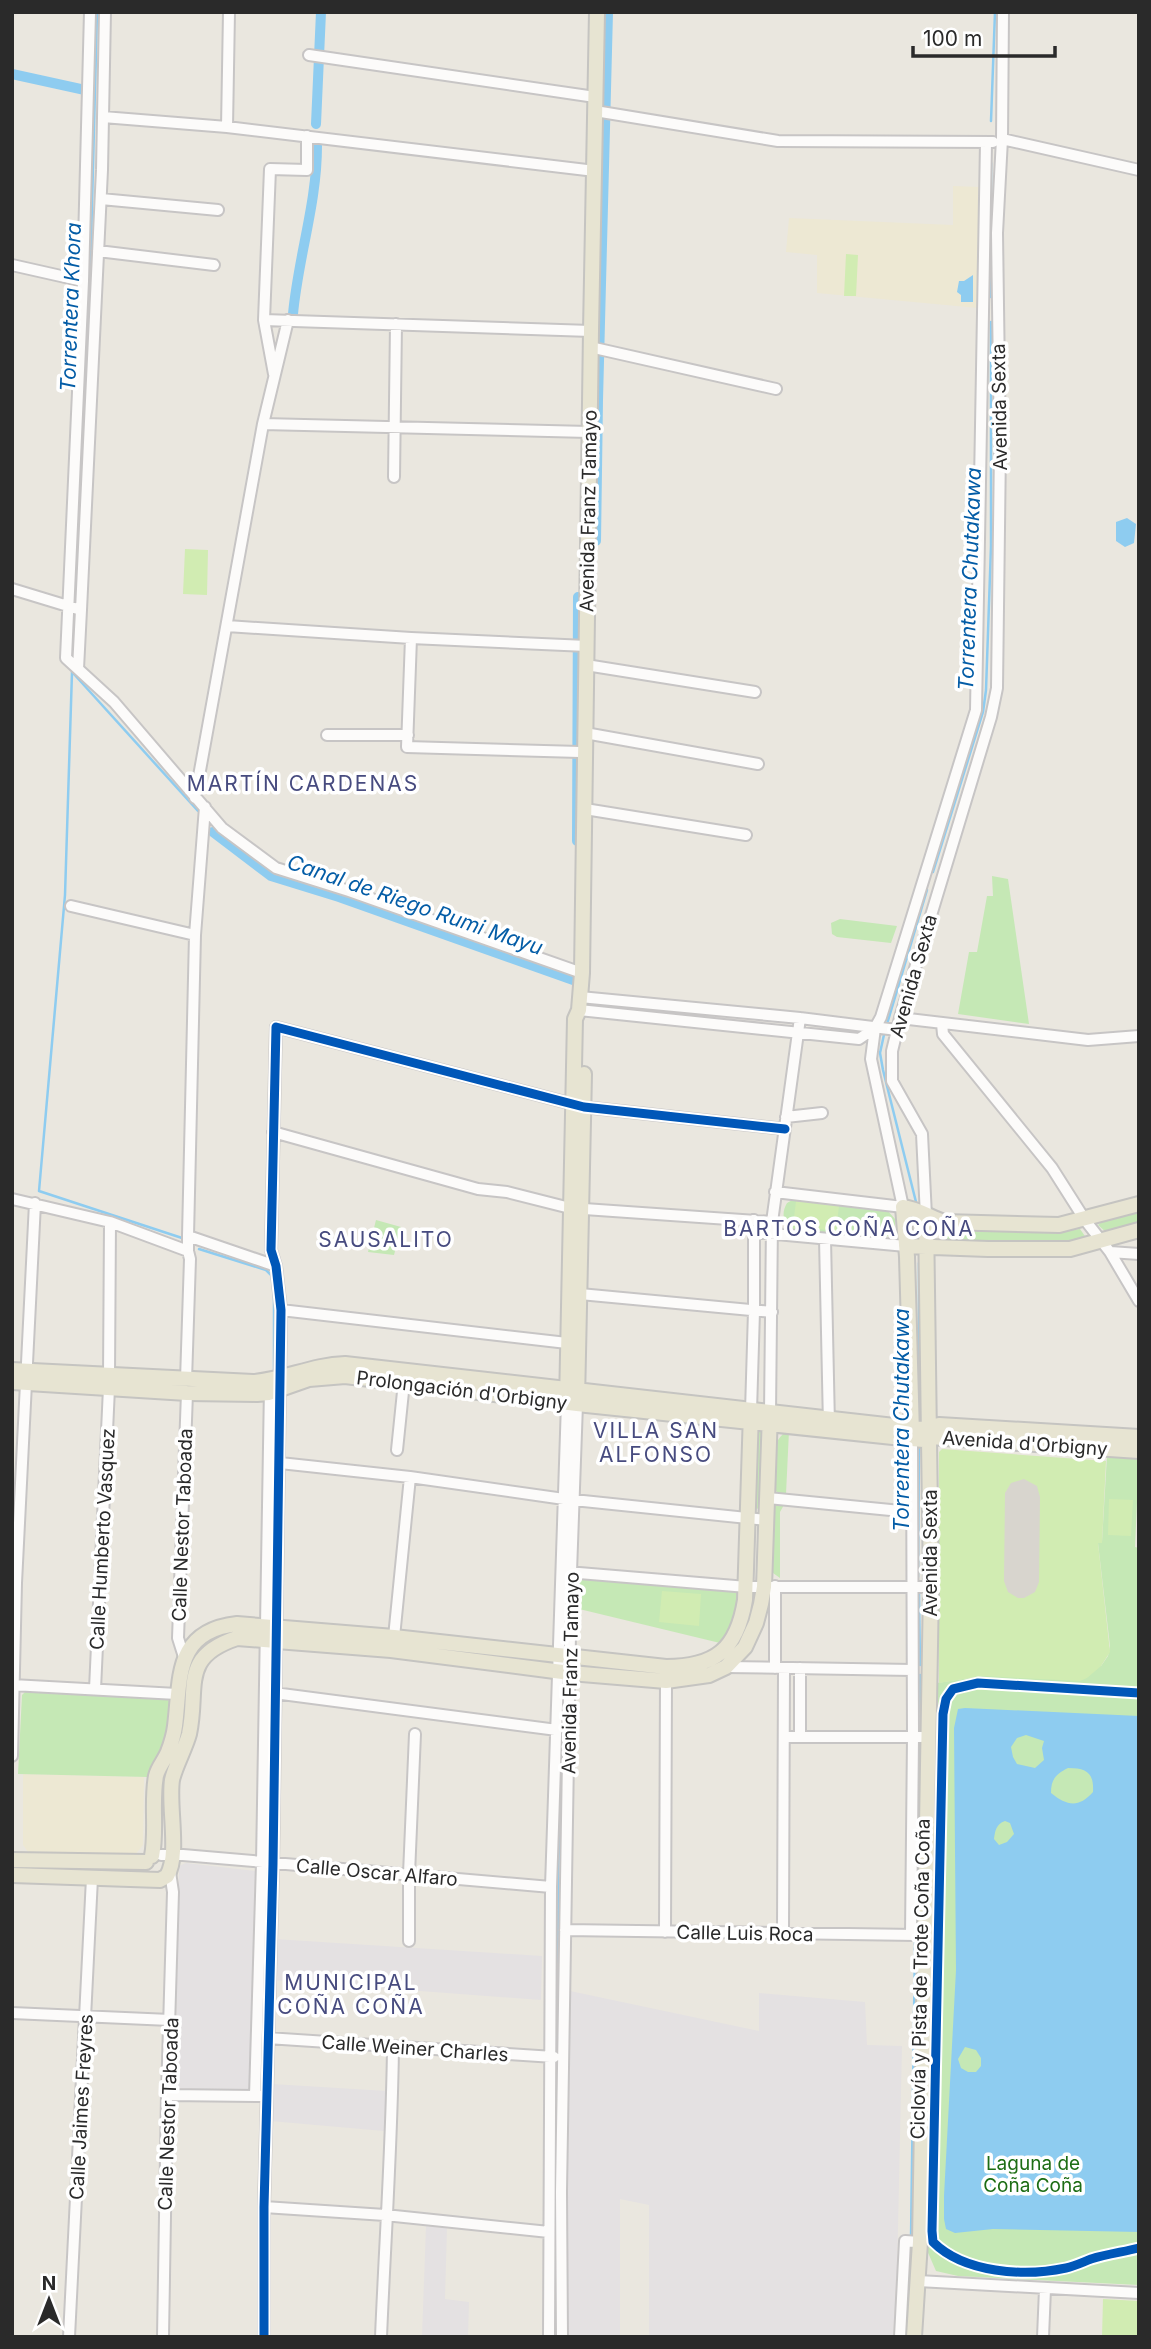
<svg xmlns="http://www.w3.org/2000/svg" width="1151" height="2349" font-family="Inter,sans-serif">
<rect width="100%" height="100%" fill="#eae7df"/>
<path fill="#e4e1e2" d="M186,1863L255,1871L252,2085L248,2089H179L175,2085L179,1866Z
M274,1939L542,1956L541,2000L273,1980Z
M570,1991L759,2031V1993L865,2002L867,2045L902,2046L897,2272L893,2337H649V2205L620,2199V2337H566Z
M272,2084L387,2091L384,2131L270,2121Z
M426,2226L447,2228L445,2299L469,2302L468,2337H422Z"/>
<path fill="#ede8d3" d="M953,186L979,187L978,308L817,293V255L786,252L789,218L953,225Z
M23,1774L144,1777L143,1845L134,1856L28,1852L23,1845Z"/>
<path fill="#c5e8b5" d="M992,876L1008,879L1029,1024L958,1014L969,952H977L987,896H993Z
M840,919L897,926L891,943L837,937L832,934L831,923Z
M796,1198L887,1210L895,1219V1230L884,1239L792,1230C783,1223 781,1213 787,1203Z
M1139,1210V1223L1107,1233L1098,1225L1103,1221Z
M376,1220L401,1227L394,1255L368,1252Z
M940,1225L1057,1232L1080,1229L1087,1239L1058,1246L940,1241Z
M760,1431L762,1433L760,1509L754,1508L756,1432Z
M789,1431L786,1494L778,1493L774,1489C774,1472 768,1438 789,1431Z
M1107,1456L1139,1458L1135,1547L1139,1548V2285L958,2276L936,2271L926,2248L937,1683L982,1676L1101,1666L1108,1656L1110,1646L1098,1543L1102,1542Z
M778,1503H785L780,1512V1578L773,1573V1508Z
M581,1577L737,1591L741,1595L733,1622L720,1643L575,1608L576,1584Z
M26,1691L167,1698C182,1718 156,1757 148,1777L18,1774L22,1695Z"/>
<path fill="#d1ecb2" d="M846,254L858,255L856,296H844Z
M185,549L208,550L207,595L183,594Z
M796,1201L839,1206L836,1231L793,1226Z
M942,1449L1106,1461L1102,1543H1098L1110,1652L1101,1666L1087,1678L1080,1681L982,1676L939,1683V1452Z
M1109,1499L1133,1500L1131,1536L1108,1535Z
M662,1591L701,1594L699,1626L659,1622Z
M1103,2299L1139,2301V2337H1102Z"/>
<path fill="#d8d5ce" d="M1024,1479L1037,1486L1040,1497L1039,1582L1035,1592L1024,1598H1018L1008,1592L1004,1581L1005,1493L1011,1483Z"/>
<path fill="#8eccf0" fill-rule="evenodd" d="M973,275V302H961V295L957,292L959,281H964Z
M1127,518L1136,524L1134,543L1125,547L1116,541V522Z
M965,1708L1139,1716V2232L993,2229L955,2233L946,2229L944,2219V2196L956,1970L954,1728L958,1709ZM1026,1735L1044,1741L1042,1748L1044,1760L1035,1768L1017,1764L1013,1757L1011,1747L1017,1738ZM1068,1768C1087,1768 1094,1773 1093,1792C1079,1808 1067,1806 1051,1793C1051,1779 1056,1774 1068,1768ZM1005,1821L1010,1823L1014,1834L1007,1842L999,1845L994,1839C995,1831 996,1824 1005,1821ZM965,2047L976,2050L981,2058V2066L976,2072H968L961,2068L958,2059Z"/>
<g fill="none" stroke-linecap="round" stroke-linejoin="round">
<path stroke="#8eccf0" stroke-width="2.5" d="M991,121L995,12
M991,163V297
M76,603L89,321L97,12
M72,672L65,895L39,1191L182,1238
M73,673L198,811
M933,872L983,712L986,690L991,546V322
M887,1024L927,890
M885,1030L880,1053L883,1070L916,1202
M199,1249L266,1270L273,1277
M919,1263V1424
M274,1290V1374
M918,1577L919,1445
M919,1594L920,1665
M920,1675L921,1728
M917,1820L920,1743
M263,1993L266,1923
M557,2051L558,1872L564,1694
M556,2151L557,2067
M911,2239L915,1943
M556,2337V2249
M906,2337L909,2267"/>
<path stroke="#8eccf0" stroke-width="10" d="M12,74L85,90
M316,124L321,12
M293,314C298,258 317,203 317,146
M596,541L598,400L608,12
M213,832L271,876L339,897L576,981L577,972
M577,841L578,597"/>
<defs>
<path id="minor" d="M90,12L83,281L66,658L114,702L222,828L276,868L349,891L582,973
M309,55L595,97
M595,111L778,141L993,142
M103,117L227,127L595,171
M227,127L229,12
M1002,139L1139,170
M101,199L218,210
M98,251L214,265
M12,265L83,281
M264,320L591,331
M590,347L776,389
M274,374L264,320L270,169L307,170V136
M263,424L589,432
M394,477L396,324
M12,589L81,610L78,669
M81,610L102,170L105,12
M227,626L411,638L587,646
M411,638L407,747L580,752L585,750
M586,665L755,692
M585,733L758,764
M327,735H408
M195,798L263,424L288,320
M585,809L746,835
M71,906L195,935
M580,997L800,1018L897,1030
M579,1010L859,1039L875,1028
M900,1018L1088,1040L1139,1036
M942,1024L943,1034L1052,1168L1085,1220L1110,1252L1139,1301
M786,1117L822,1113
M273,1132L478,1189L507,1192L570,1208L772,1222
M775,1192L903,1207L871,1059L875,1028L881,1017L976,710L986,142
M12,1199L110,1222L188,1251
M926,1216L922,1134L892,1081V1051L900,1018L991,717L997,688L1000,448L997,233L1002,139L1003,12
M754,1232L906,1246
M188,1236L276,1266
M825,1239L829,1425
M1110,1252L1139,1254
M580,1294L772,1312
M281,1310L567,1343
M109,1376L110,1222
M186,1380L190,1259L188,1251V1236L195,935L205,807
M751,1411L754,1311V1220
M770,1413L772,1222L800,1018
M397,1450L404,1382
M280,1463L410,1477L564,1499L767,1520
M768,1498L911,1512
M567,1572L747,1587H931
M775,1586V1668
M394,1637L410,1477
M184,1657L178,1638L187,1393
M726,1667L912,1670
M12,1685L177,1694
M95,1689L109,1388
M274,1693L557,1730
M784,1737H921
M800,1737V1668
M12,1756L16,1583L35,1203
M161,1855H183L551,1887
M565,1930L916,1935
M665,1932L666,1681
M783,1933L784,1668
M911,1935L913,1737L912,1439
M409,1941V1874L415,1734
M12,2013L170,2020
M267,2038L554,2057
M167,2095L262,2096
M255,2096L262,1863L270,1387
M264,2207L385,2215L549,2232
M918,2281L1139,2293
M69,2337L92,1878
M163,2337L167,2095L173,1892L170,1872
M264,2337V2207L273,1864L281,1310L276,1266L271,1250L276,1027L584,1107L785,1129
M381,2337C385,2240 392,2143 393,2046
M549,2337L551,1887L567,1403
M562,2337L561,2192L571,1572L577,1404
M900,2337L905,2241L920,2242
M1043,2337L1045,2289"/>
<path id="major" d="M906,1246L988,1249H1070L1139,1230
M12,1370L253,1382C284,1380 312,1365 345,1364L912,1428L923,1429L939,1425L1139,1437
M12,1382L187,1393L257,1394L269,1393L309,1379L345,1376L577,1404L912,1439L924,1440L930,1437L1139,1451
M577,1400L584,1074
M567,1403L575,1019L579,1010L582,973L591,331L597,12
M912,1434L907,1257L903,1207C917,1209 930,1217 944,1222L1059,1225L1139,1204
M152,1856C157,1830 151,1802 156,1776C158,1767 165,1760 168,1752C171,1744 174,1734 175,1726C181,1678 174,1631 237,1624L394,1637L666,1667C715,1667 737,1650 745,1600L751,1412
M12,1860L146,1862
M12,1875L160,1880L167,1876C180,1854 168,1806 172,1780C175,1766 185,1749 189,1734C199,1688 179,1657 237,1638L391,1650L570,1673L666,1681L709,1675L726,1667L745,1647L756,1623L761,1604L764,1587L770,1413
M914,2337L920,2242L931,1587L926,1216"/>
</defs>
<use href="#minor" stroke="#c7c5c5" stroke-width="14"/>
<use href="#major" stroke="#c5c4c1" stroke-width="18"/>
<use href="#minor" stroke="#fcfbfa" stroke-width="10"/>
<use href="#major" stroke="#e7e4d2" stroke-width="14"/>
<defs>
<path id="cycleway" d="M1139,1693L978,1683L953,1689L946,1699L943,1714L932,2231L933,2242C964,2273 1024,2277 1066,2268C1075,2266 1083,2262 1091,2259C1107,2254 1123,2252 1139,2248
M264,2337V2207L273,1864L281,1310L276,1266L271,1250L276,1027L584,1107L785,1129"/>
</defs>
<use href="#cycleway" stroke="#fff" stroke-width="13"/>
<use href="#cycleway" stroke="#0057b8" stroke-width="9"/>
</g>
<g text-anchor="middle" stroke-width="7" stroke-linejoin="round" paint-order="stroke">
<g font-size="19" fill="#2a2a2a" stroke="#fff">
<text transform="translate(999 407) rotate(-91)" y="7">Avenida Sexta</text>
<text transform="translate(588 511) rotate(-89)" y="7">Avenida Franz Tamayo</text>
<text transform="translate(913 976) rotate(-74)" y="7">Avenida Sexta</text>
<text transform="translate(462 1390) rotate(7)" y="7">Prolongación d'Orbigny</text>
<text transform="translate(1025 1443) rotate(4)" y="7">Avenida d'Orbigny</text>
<text transform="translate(182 1525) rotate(-88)" y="7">Calle Nestor Taboada</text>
<text transform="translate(102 1539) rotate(-87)" y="7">Calle Humberto Vasquez</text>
<text transform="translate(930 1553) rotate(-90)" y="7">Avenida Sexta</text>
<text transform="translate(570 1673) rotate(-89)" y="7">Avenida Franz Tamayo</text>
<text transform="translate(377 1872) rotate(5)" y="7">Calle Oscar Alfaro</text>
<text transform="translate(745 1933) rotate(1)" y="7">Calle Luis Roca</text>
<text transform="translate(920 1979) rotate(-89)" y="7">Ciclovía y Pista de Trote Coña Coña</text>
<text transform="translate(415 2048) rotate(4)" y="7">Calle Weiner Charles</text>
<text transform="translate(81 2107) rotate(-87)" y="7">Calle Jaimes Freyres</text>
<text transform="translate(168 2114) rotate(-88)" y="7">Calle Nestor Taboada</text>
</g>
<g font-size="19" fill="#1d6d14" stroke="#fff">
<text x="1033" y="2170">Laguna de<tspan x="1033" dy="22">Coña Coña</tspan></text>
</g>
<g font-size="21" font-style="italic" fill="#035ca6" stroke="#fff">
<text transform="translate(71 307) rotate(-88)" y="7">Torrentera Khora</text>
<text transform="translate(970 579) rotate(-88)" y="7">Torrentera Chutakawa</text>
<text transform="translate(415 905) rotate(19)" y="7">Canal de Riego Rumi Mayu</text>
<text transform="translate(902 1420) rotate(-90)" y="7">Torrentera Chutakawa</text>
</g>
<g font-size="21" letter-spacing="2" fill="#474b7f" stroke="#fff">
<text x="303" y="791">MARTÍN CARDENAS</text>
<text x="849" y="1236">BARTOS COÑA COÑA</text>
<text x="386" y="1247">SAUSALITO</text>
<text x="656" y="1438">VILLA SAN<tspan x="656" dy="24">ALFONSO</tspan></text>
<text x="351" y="1990">MUNICIPAL<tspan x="351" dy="24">COÑA COÑA</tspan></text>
</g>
</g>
<rect width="1151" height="2349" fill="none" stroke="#2a2a2a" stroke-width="28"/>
<g transform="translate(49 2300)" stroke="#ffffff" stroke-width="5" paint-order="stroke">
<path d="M0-5L12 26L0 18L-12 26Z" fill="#2a2a2a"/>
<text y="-10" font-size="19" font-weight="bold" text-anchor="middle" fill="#2a2a2a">N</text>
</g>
<path d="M913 46v10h142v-10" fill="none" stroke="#2a2a2a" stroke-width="3.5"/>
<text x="923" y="46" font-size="21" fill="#2a2a2a" stroke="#ffffff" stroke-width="5" paint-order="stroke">100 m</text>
</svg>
